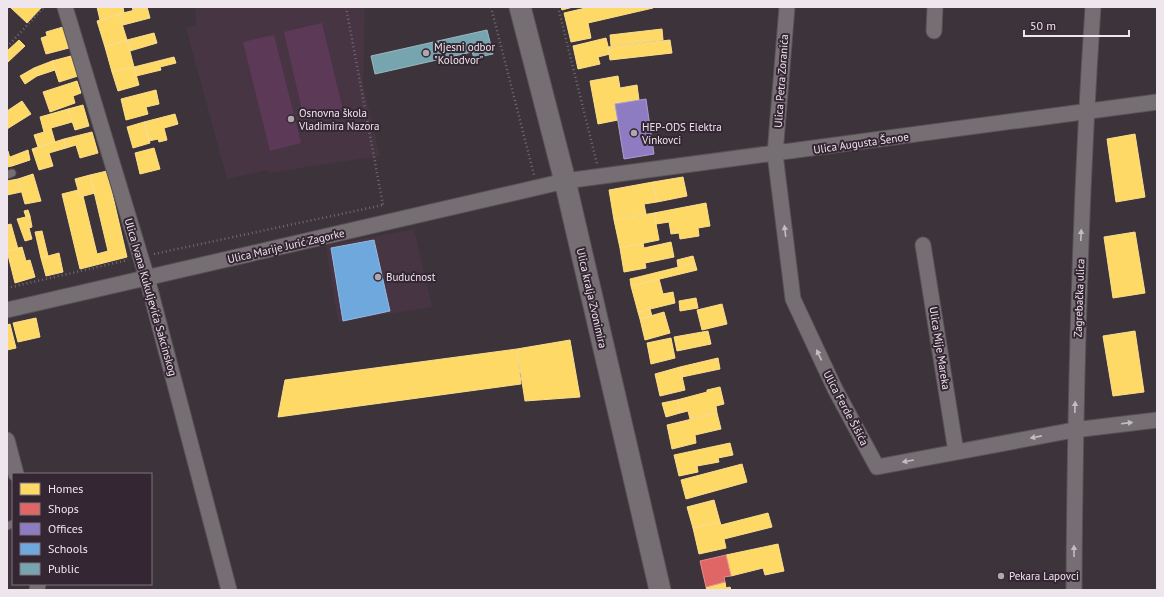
<svg xmlns="http://www.w3.org/2000/svg" width="1164" height="597" font-family="'PT Sans',sans-serif">
<rect width="100%" height="100%" fill="#3c343a"/>
<path fill="#473544" d="M195,7H365L363,83L380,156L269,173L268,170L227,179L186,28L196,25Z
M414,229L432,307L338,322L326,246Z"/>
<path fill="#5c3a57" d="M322,23L343,110L304,119L284,32Z
M274,35L301,143L270,151L243,42Z"/>
<path fill="#ffd966" stroke="#fadd8e" d="M10,7H42L27,23Z
M97,7H123L124,13L100,20Z
M132,7H145L133,10Z
M147,7L150,18L123,25L119,14Z
M561,7H573L562,10Z
M590,7H653V8L588,23L591,38L571,42L564,13Z
M119,14L127,40L105,47L97,21Z
M63,27L69,48L46,54L41,38L47,36L46,32Z
M662,29L663,40L611,46L610,35Z
M154,33L157,43L130,51L127,40Z
M606,38L610,54L598,57L600,64L578,69L573,46Z
M19,40L25,46L8,62L7,51Z
M127,40L134,67L112,72L105,47Z
M670,40L672,53L610,60L608,47Z
M71,56L78,76L59,82L52,61Z
M174,57L176,63L160,67L161,70L136,76L134,67Z
M52,61L55,70L37,76L34,68Z
M134,67L139,85L118,91L112,72Z
M34,68L37,76L25,84L20,76Z
M618,76L620,88L637,85L639,100L615,104L618,120L598,124L590,81Z
M77,81L81,93L73,96L75,103L50,112L43,92Z
M156,90L159,104L146,107L148,114L126,120L121,99Z
M22,101L31,114L7,129V111Z
M83,105L89,126L75,130L68,109Z
M68,109L72,122L51,128L55,142L38,147L34,135L44,132L40,117Z
M175,114L178,124L164,128L167,140L159,142L158,139L149,141L144,122Z
M144,122L150,143L133,148L127,127Z
M92,132L98,153L80,158L76,145L66,148L64,139Z
M1135,134L1145,197L1116,202L1107,139Z
M64,139L66,148L49,153L53,166L39,170L32,149Z
M154,148L160,169L140,174L135,153Z
M28,150L30,160L12,166L10,157Z
M8,151L12,166L7,167V152Z
M107,171L127,257L80,269L62,194L78,190L80,197L83,196L97,254L108,251L90,175Z
M33,174L41,201L25,204L18,179Z
M90,175L95,193L80,197L75,179Z
M683,177L687,196L657,202L653,182Z
M18,179L21,192L7,195V181Z
M653,182L657,202L644,204L646,214L614,220L609,190Z
M706,203L710,226L698,228L699,236L680,239L679,233L671,234L669,222L656,224L654,213Z
M28,210L30,216L26,217L24,211Z
M654,213L659,240L620,248L614,220Z
M30,216L32,227L29,228L32,239L25,241L17,219Z
M11,224L18,249L7,251V225Z
M42,231L48,256L41,258L35,232Z
M1135,232L1145,293L1113,298L1104,237Z
M671,242L674,257L645,263L646,268L624,272L620,248L643,243L644,248Z
M22,247L26,261L30,260L35,277L15,283L7,251Z
M59,253L63,272L46,276L41,258Z
M693,256L695,263L678,267L677,260Z
M695,263L697,270L631,286L630,279Z
M659,279L663,294L673,292L675,303L638,312L631,286Z
M696,298L698,308L680,311L679,301Z
M722,304L727,324L702,330L697,310Z
M650,309L652,316L640,319L638,312Z
M664,312L670,333L645,340L640,319Z
M36,318L40,337L18,342L13,323Z
M10,324L16,348L7,350V325Z
M708,331L711,344L677,351L674,337Z
M1135,331L1144,392L1113,396L1103,336Z
M671,338L675,358L651,364L647,343Z
M570,340L580,397L525,401L517,349Z
M517,349L521,384L278,417L285,380Z
M718,358L720,369L682,377L680,367Z
M680,367L685,390L660,396L655,374Z
M720,387L724,404L716,406L717,413L690,419L688,411L680,413L677,400L707,392V390Z
M677,400L680,413L666,417L662,403Z
M717,413L721,429L695,435L696,443L672,449L667,425Z
M730,443L733,455L718,458L719,462L697,466L698,472L679,476L674,455Z
M742,464L747,482L686,499L681,480Z
M714,500L720,522L693,528L687,507Z
M768,513L772,527L724,539L726,548L699,554L693,528L720,522L721,525Z
M778,544L784,571L765,575L763,568L731,576L726,555Z
M725,582L726,588L730,587L731,590H707L706,587Z"/>
<path fill="#e06666" stroke="#e48c8e" d="M726,555L731,576L724,577L725,582L706,587L700,561Z"/>
<path fill="#8e7cc3" stroke="#ab9cd0" d="M646,99L654,154L624,159L615,104Z"/>
<path fill="#6fa8dc" stroke="#95bae1" d="M374,240L390,311L343,321L331,248Z"/>
<path fill="#76a5af" stroke="#9ab8c2" d="M487,30L493,54L474,58L472,52L375,74L371,56Z"/>
<g fill="none" stroke-linecap="round" stroke-linejoin="round">
<defs>
<path id="service" d="M7,175L12,173
M7,526L13,524"/>
<path id="minor" d="M65,7L147,278L229,590
M787,7L775,154L793,299L835,389L877,467L1074,430L1157,420
M934,31L935,7
M923,245L956,452
M7,310L565,181L1157,102
M7,440L16,474
M37,590L38,584
M1074,590C1075,396 1080,201 1093,7"/>
<path id="secondary" d="M520,7L565,181L660,590"/>
</defs>
<use href="#service" stroke="#585156" stroke-width="9"/>
<use href="#minor" stroke="#585156" stroke-width="17"/>
<use href="#secondary" stroke="#585156" stroke-width="23"/>
<path stroke="#726b70" stroke-width="2.5" stroke-dasharray="1 3" stroke-linecap="butt" d="M346,7L383,205
M491,7L534,175
M558,7L597,164
M7,47L44,7
M154,254L383,205
M7,288L128,260"/>
<use href="#service" stroke="#756f74" stroke-width="7"/>
<use href="#minor" stroke="#756f74" stroke-width="15"/>
<use href="#secondary" stroke="#756f74" stroke-width="21"/>
</g>
<defs><path id="oneway-solid" d="M-6-.8H1V-3.2L6.5 0L1 3.2V.8H-6Z"/></defs>
<g fill="#c4bcc3">
<use href="#oneway-solid" transform="translate(785 231) rotate(-97)"/>
<use href="#oneway-solid" transform="translate(1081 235) rotate(-88)"/>
<use href="#oneway-solid" transform="translate(819 355) rotate(-115)"/>
<use href="#oneway-solid" transform="translate(1075 407) rotate(-88)"/>
<use href="#oneway-solid" transform="translate(1127 423) rotate(-7)"/>
<use href="#oneway-solid" transform="translate(1036 437) rotate(169)"/>
<use href="#oneway-solid" transform="translate(908 461) rotate(170)"/>
<use href="#oneway-solid" transform="translate(1074 551) rotate(-90)"/>
</g>
<g fill="#b0a7ae" stroke="#342632" stroke-width="1.5">
<circle cx="426" cy="53" r="4"/>
<circle cx="291" cy="119" r="4"/>
<circle cx="634" cy="133" r="4"/>
<circle cx="378" cy="277" r="4"/>
<circle cx="1001" cy="576" r="4"/>
</g>
<g text-anchor="middle" stroke-width="4" stroke-linejoin="round" paint-order="stroke">
<g font-size="11" fill="#efe5ed" stroke="#342632" text-anchor="start">
<text x="434" y="51">Mjesni odbor<tspan x="434" dy="13">"Kolodvor"</tspan></text>
<text x="299" y="117">Osnovna škola<tspan x="299" dy="13">Vladimira Nazora</tspan></text>
<text x="642" y="131">HEP-ODS Elektra<tspan x="642" dy="13">Vinkovci</tspan></text>
<text x="386" y="281">Budućnost</text>
<text x="1009" y="580">Pekara Lapovci</text>
</g>
<g font-size="11" fill="#efe5ed" stroke="#342632">
<text transform="translate(781 81) rotate(-86)" y="4">Ulica Petra Zoranića</text>
<text transform="translate(861 143) rotate(-8)" y="4">Ulica Augusta Šenoe</text>
<text transform="translate(286 246) rotate(-13)" y="4">Ulica Marije Jurić Zagorke</text>
<text transform="translate(151 297) rotate(74)" y="4">Ulica Ivana Kukuljevića Sakcinskog</text>
<text transform="translate(592 298) rotate(77)" y="4">Ulica kralja Zvonimira</text>
<text transform="translate(1079 298) rotate(-88)" y="4">Zagrebačka ulica</text>
<text transform="translate(940 348) rotate(81)" y="4">Ulica Mije Mareka</text>
<text transform="translate(846 408) rotate(62)" y="4">Ulica Ferde Šišića</text>
</g>
</g>
<rect width="1164" height="597" fill="none" stroke="#efe5ed" stroke-width="16"/>
<rect x="12" y="473" width="140" height="112" fill="#342632" stroke="#7f727d"/>
<rect x="20" y="483" width="20" height="12" fill="#ffd966" stroke="#7f727d"/>
<text x="48" y="493" font-size="12" fill="#efe5ed">Homes</text>
<rect x="20" y="503" width="20" height="12" fill="#e06666" stroke="#7f727d"/>
<text x="48" y="513" font-size="12" fill="#efe5ed">Shops</text>
<rect x="20" y="523" width="20" height="12" fill="#8e7cc3" stroke="#7f727d"/>
<text x="48" y="533" font-size="12" fill="#efe5ed">Offices</text>
<rect x="20" y="543" width="20" height="12" fill="#6fa8dc" stroke="#7f727d"/>
<text x="48" y="553" font-size="12" fill="#efe5ed">Schools</text>
<rect x="20" y="563" width="20" height="12" fill="#76a5af" stroke="#7f727d"/>
<text x="48" y="573" font-size="12" fill="#efe5ed">Public</text>
<path d="M1024 30v6h105v-6" fill="none" stroke="#efe5ed" stroke-width="2"/>
<text x="1030" y="30" font-size="12" fill="#efe5ed" stroke="#342632" stroke-width="3" paint-order="stroke">50 m</text>
</svg>
